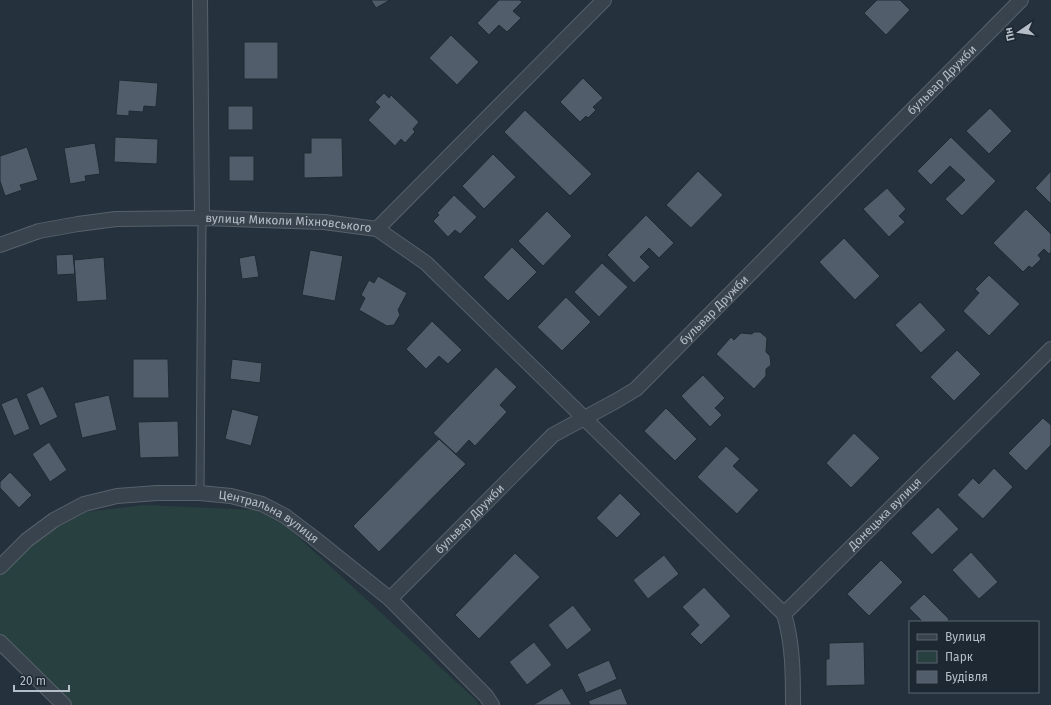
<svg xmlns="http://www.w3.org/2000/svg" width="1051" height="705" font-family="'Fira Sans',sans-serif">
<rect width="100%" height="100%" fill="#25323d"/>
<path fill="#28403f" d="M144,505L255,510L283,523L476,700L479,705H65L0,642V567L54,520L85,512Z"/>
<path fill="#515d6b" stroke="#202a34" d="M371,0H390L376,8Z
M499,0H520L522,2L513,11L521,18L507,32L499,25L489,35L477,23Z
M877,0H900L910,10L886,35L864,13Z
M451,35L479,62L457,85L429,58Z
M244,42H278V79H244Z
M583,78L603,98L593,107L596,110L588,118L586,116L580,122L560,102Z
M119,80L158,83L156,107L144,106L143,112L129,111V116L116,115Z
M384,93L389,98L391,95L419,122L413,129L415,132L405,143L401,139L395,146L368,120L380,107L375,102Z
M228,106H253V130H228Z
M990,108L1012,131L989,154L966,131Z
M525,110L592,174L570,196L504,132Z
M115,137L158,139L157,164L114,162Z
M951,137L996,181L962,216L945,199L965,180L950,166L931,185L917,171Z
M311,138H342L343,177L304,178V153H311Z
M95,143L100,174L85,176L86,181L70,184L64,148Z
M27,147L38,180L20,185L22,190L5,196L0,181V156Z
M493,154L516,177L484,209L462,186Z
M229,156H254V181H229Z
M698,171L723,195L691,228L666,205Z
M1051,171V204L1035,188Z
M887,188L906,209L899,216L905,222L889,237L863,209Z
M454,195L477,217L460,234L455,230L448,237L433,221L439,215L437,213Z
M1026,209L1051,234V252L1049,254L1044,249L1038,255L1041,259L1032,268L1029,266L1023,272L993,243Z
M547,211L572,236L543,266L518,241Z
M646,215L674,243L659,258L649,248L640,257L650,267L634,283L607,255Z
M844,238L880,276L855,300L819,262Z
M512,247L537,272L508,301L483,277Z
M310,250L343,256L335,301L302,295Z
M73,254L75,274L57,275L56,255Z
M255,255L259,277L242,279L239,258Z
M104,257L107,300L77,302L74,260Z
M602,263L628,287L599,317L574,292Z
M989,275L1020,304L989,336L963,311L979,293L975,289Z
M378,276L407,293L398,310L400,315L394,325L387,326L359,310L365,298L361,295L369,280L374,283Z
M566,297L591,322L562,351L537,327Z
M920,302L946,330L921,353L895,325Z
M432,321L462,350L448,364L439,356L426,369L406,349Z
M754,332H760L767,338L766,352L770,356L771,365L766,369V376L754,389L716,354L731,337L734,340L741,333L752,334Z
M957,350L981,374L954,401L930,377Z
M133,359H168L169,398H133Z
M232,359L262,363L260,383L230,379Z
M496,367L517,387L500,405L507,412L475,446L469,440L456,454L433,433Z
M703,375L725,398L715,408L722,415L710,427L681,396Z
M43,386L58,417L40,426L26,394Z
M109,395L117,430L82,438L74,403Z
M17,397L30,429L14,436L1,404Z
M666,408L697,439L675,461L644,431Z
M232,409L259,416L251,446L225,439Z
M1043,418L1051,425V445L1026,471L1008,453Z
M178,421L179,457L140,458L138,422Z
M854,433L880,458L851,488L826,463Z
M439,439L466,464L379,552L353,526Z
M49,442L67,470L50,482L32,454Z
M726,446L740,459L733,466L759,490L737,514L697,477Z
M994,468L1013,487L983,519L957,495L973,478L979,484Z
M10,472L32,495L19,508L0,488V482Z
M620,493L641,514L617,538L596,518Z
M938,507L959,529L932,555L911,533Z
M971,552L998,582L979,599L952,570Z
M515,553L540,577L479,639L455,615Z
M664,555L679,574L648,599L633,580Z
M881,560L903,582L869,616L847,594Z
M704,587L731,616L701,645L690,634L699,625L682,607Z
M924,594L949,619L947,622H923L909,608Z
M573,605L592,630L567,650L548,625Z
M534,642L552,665L527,685L509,662Z
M864,642L865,685L826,686V659H829V643Z
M609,660L617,679L586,693L577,674Z
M562,688L572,705H533Z
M621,688L628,705H590L588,701Z"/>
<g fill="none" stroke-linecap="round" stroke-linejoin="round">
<defs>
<path id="service" d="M200,493L202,218"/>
<g id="minor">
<path d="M200,0L202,218"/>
<path d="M377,229L426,263L784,614"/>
<path id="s1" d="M0,245L39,231L78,224L116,219L202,218L324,222L377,229L604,0"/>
<path id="s2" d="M0,567L27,540L54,520L84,504L117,496L157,493H200L231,496L262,504L285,516L314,538L390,599L486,696L492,705"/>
<path id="s3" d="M390,599L553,435L616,401L636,389L1021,0"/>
<path d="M0,642L64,705"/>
<path id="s4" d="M793,705C793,674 793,644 784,614L1051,349"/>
</g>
</defs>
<use href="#service" stroke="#57616b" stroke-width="9"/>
<use href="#minor" stroke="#57616b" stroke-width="16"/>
<use href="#service" stroke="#39434d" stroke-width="7"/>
<use href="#minor" stroke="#39434d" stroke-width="14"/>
</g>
<g text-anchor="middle" stroke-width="3" stroke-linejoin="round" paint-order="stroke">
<g font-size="12" fill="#b5bec8" stroke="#1e2832">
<text dy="4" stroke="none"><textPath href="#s3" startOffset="761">бульвар Дружби</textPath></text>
<text dy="4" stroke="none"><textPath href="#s1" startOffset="292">вулиця Миколи Міхновського</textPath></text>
<text dy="4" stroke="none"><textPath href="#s3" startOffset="437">бульвар Дружби</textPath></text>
<text dy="4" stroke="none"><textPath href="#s4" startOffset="234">Донецька вулиця</textPath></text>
<text dy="4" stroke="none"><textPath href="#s2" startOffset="297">Центральна вулиця</textPath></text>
<text dy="4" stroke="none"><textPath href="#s3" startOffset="113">бульвар Дружби</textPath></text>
</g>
</g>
<rect x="909" y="621" width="130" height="72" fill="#1e2832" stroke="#5a646e"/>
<rect x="917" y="634" width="20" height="6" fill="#39434d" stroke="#5a646e"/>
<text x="945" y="641" font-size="12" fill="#b5bec8">Вулиця</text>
<rect x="917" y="651" width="20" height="12" fill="#28403f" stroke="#5a646e"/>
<text x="945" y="661" font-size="12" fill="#b5bec8">Парк</text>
<rect x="917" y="671" width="20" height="12" fill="#515d6b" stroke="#5a646e"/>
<text x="945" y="681" font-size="12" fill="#b5bec8">Будівля</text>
<g transform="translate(1019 32) rotate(257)" stroke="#1e2832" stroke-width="3" paint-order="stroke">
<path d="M0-3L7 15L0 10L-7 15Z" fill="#b5bec8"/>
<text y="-6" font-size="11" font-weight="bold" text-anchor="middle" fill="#b5bec8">Пн</text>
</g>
<path d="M14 685v6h55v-6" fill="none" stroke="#b5bec8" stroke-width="2"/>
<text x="20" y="685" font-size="12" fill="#b5bec8" stroke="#1e2832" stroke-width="3" paint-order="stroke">20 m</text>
</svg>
